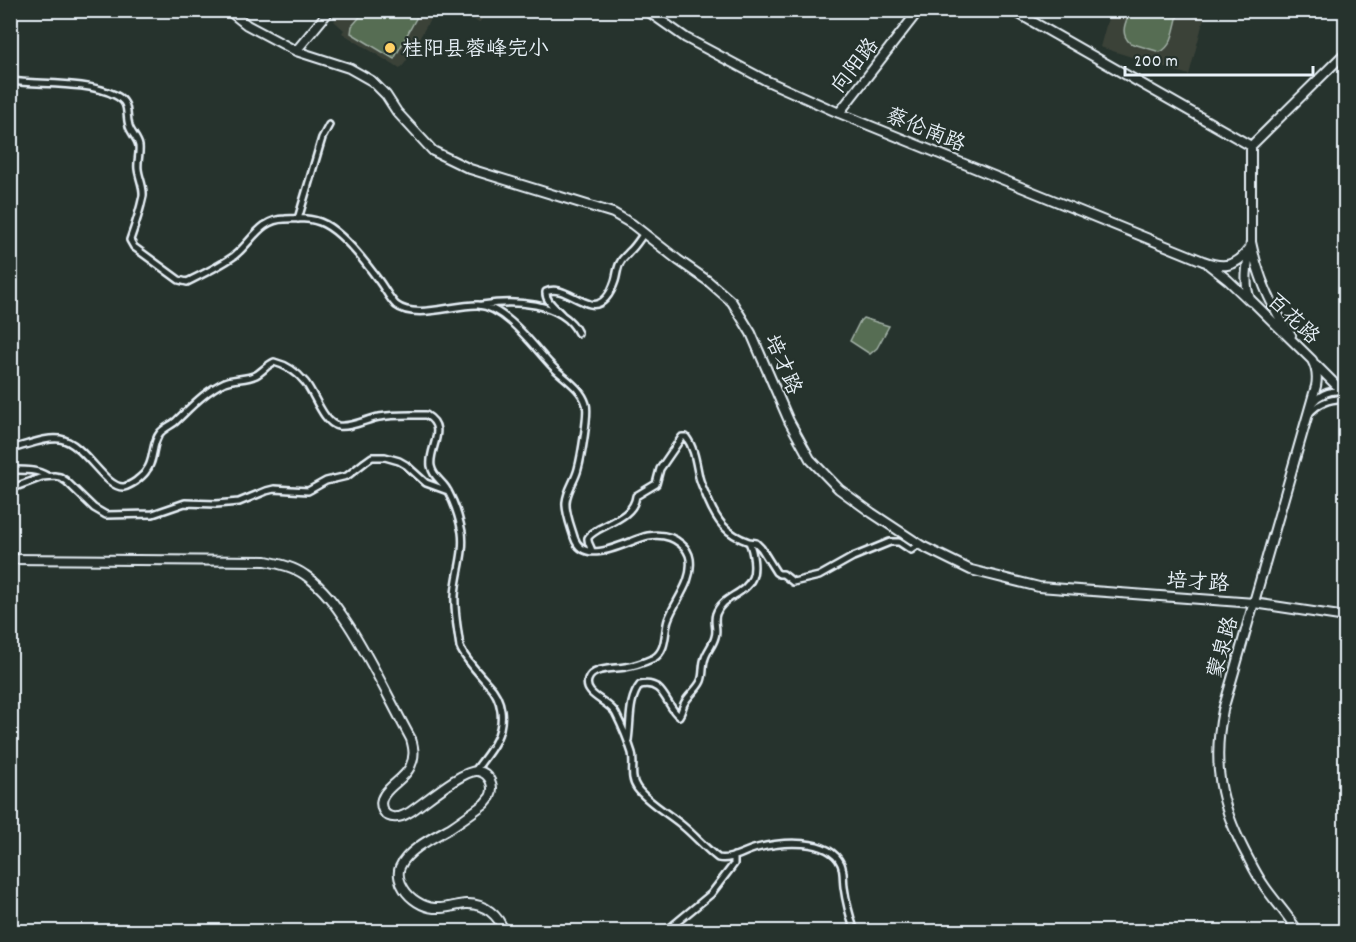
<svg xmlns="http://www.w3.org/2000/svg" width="1356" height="942" font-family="Dekko,'LXGW WenKai TC',sans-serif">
<rect width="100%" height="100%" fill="#26332d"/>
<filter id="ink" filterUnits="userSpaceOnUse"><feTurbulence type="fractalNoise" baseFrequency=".0167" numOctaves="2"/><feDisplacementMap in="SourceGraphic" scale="12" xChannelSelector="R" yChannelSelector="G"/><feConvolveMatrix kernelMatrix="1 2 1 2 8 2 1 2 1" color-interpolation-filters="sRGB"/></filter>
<g filter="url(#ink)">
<path fill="#3b4239" d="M343,11H435L405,63L400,69L342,33L344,30L334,21Z
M460,11H488L479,23Z
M1110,11H1195L1204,18L1189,75L1100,47Z"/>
<path fill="#576d52" stroke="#a0afa5" stroke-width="1.5" d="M365,11H420L394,59L351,33L352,26Z
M1130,11L1174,10L1178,15C1174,28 1173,47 1160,52L1130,43C1119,33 1126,22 1130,11Z
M863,318L889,326L877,348L870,354L850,341L860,321Z"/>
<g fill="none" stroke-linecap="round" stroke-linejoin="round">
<defs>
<path id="street" d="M10,81C42,85 87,81 115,95C131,103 125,112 129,126C131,133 138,139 139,146C140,154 137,161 138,169C139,178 144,187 143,196C140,210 135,226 130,240L134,247L179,280L187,282C203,274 220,266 234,256C252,242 260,219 285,219C296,218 310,218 320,222C341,230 366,263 379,281C385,289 389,298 396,305C415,320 455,304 478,305C506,307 533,346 551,365C562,377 581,387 586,404C589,413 581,458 578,469C575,481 567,490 566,502C565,512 571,527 574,537C584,569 628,540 648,536C660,534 672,536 681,544C686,548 689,553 690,559C693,583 675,600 668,620C664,633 667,650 654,658C645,662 635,666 625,667C615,669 592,667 588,680C583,696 610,701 616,714C622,726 628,740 632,753C635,765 629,777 637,788C647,802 669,814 683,826C695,836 705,848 718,858C731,861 744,851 757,848C780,842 829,837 841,864C844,871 843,879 844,887C846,902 850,917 855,932
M298,219L322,138L329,125
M482,305C512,300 563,301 578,333
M562,315C556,308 545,301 546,292C559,285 575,300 590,304C603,307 611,293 615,281C617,275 617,268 620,263C622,258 626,256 629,252C635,247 639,240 644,233
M1312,404C1320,394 1329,390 1342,391
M1309,414C1319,402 1331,398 1346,399
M10,449C26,446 44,437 60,439C85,443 105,489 124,487C128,486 133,483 136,481C139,478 144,475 146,471C155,461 151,444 160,433C164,428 170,426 175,422C190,408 205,391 225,382C235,378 246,380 256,375C262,372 267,365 274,362C286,365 297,372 305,382C314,392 323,423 338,426C351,428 367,419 379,417C394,414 411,415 426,415C449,428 428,448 431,466C433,477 441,480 446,488C454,501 459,517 462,532C465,554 456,574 455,596C454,613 458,631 460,647C464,658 480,675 488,684C503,699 505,721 496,740C491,751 482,761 475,771
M10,470C23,470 36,469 47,476
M10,489L42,477L54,476L60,477L66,481L94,508L106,515L153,514L185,503L216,504L239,502L266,491L274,489L308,491L326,481L347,476L365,462L372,457H385L399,461L406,465L426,483L448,491
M749,542L756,543L761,548L776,572L779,574H783L793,582L819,576L853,557L890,542H899L911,550L919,544
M592,551C591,547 587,542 588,538C590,534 596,531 599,529C614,521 634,514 636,496L656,484L660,469L682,437H686C695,449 696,464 699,477C701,485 705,492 708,500C717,521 726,534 749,542C753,551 756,569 752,578C745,595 722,596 716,614C713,622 718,629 715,637C713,645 707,651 705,658C702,665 704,674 701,681C697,690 688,695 684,704C682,708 682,712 679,716C666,707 664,679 640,685C628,700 631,721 628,740
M665,932L711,894L734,864V856"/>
<path id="secondary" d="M228,10L247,25L296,51L349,68L372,81L386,95L397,112L433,151L470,169L613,213L632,224L678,260L708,281L732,302L751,333L789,421L810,459L839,489L872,513L922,546L971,570L1039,587L1254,603L1346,617
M646,10L686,38L765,80L839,113L1203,261C1222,268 1236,268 1249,249
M1012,10L1251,146
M296,51L330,10
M839,113L919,10
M1251,242C1248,260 1243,282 1250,299L1312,360C1317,369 1318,376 1316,386L1223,710C1212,764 1220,804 1245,852C1251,863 1256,874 1263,884C1274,901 1288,914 1298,932
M1209,265L1228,280L1250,301
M1291,335C1271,307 1258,276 1251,242V146L1346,52
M1316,365L1346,395
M10,559L266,561C280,564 294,567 305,575C324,588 336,606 348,624C372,661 390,701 411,739C414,749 415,757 410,767C404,779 391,784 384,795C377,805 384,819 397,817C402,817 406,814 410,812C424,803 463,769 478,771C490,773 495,787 490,797C488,799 486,802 484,804C473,812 462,820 450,828C434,837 407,850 400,867C397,874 400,883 404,889C410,899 423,907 434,908C445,909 455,905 466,904C484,903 499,915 504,932"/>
</defs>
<use href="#street" stroke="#e8f1f8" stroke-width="10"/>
<use href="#secondary" stroke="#e8f1f8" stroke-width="12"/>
<use href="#street" stroke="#26332d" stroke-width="5"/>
<use href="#secondary" stroke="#26332d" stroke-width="8"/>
</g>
</g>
<circle fill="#ffd166" stroke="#26332d" stroke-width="2" cx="390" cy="48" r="6"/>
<g text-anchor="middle" stroke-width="4.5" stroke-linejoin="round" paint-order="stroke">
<g font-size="21" fill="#e8f1f8" stroke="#26332d" text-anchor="start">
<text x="402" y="55">桂阳县蓉峰完小</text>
</g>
<g font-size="21" fill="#e8f1f8" stroke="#26332d">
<text transform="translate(854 65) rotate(-52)" y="7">向阳路</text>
<text transform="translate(926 129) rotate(22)" y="7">蔡伦南路</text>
<text transform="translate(1294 318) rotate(44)" y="7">百花路</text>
<text transform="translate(784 364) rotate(67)" y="7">培才路</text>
<text transform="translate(1198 581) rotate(4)" y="7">培才路</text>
<text transform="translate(1222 647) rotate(-74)" y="7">蒙泉路</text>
</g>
</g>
<rect width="1356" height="942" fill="none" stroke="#26332d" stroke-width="36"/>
<rect x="18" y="18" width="1320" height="906" fill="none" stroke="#e8f1f8" stroke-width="2" filter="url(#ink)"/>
<path d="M1125 66v9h188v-9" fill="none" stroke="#e8f1f8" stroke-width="3"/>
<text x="1134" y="66" font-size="18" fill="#e8f1f8" stroke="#26332d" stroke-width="4.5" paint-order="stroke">200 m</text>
</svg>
